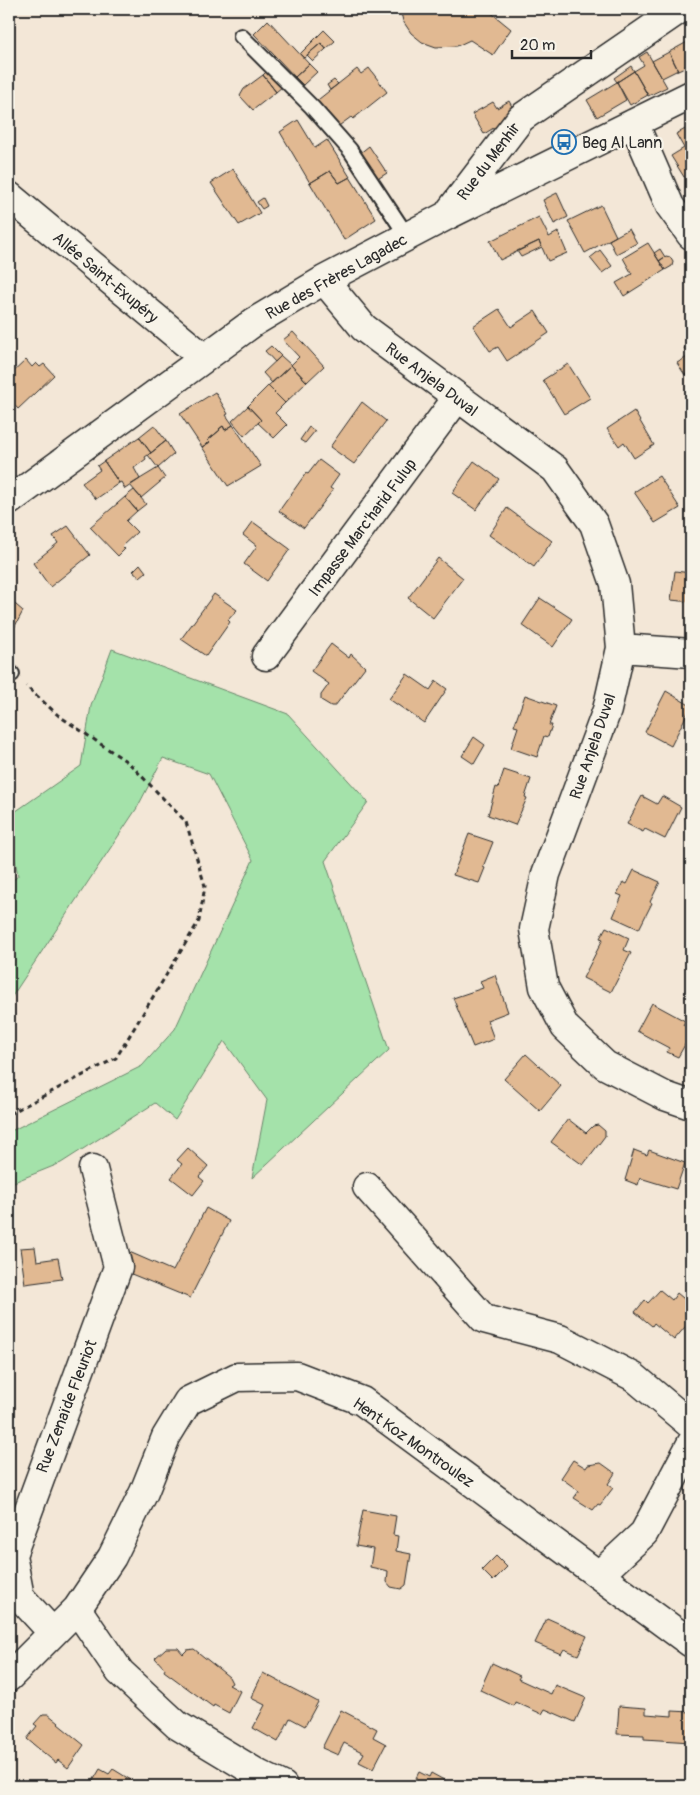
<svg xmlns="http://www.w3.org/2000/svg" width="700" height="1795" font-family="Pangolin,sans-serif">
<rect width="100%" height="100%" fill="#f3e7d7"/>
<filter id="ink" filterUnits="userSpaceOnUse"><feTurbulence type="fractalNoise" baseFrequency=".02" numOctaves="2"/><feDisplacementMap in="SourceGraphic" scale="10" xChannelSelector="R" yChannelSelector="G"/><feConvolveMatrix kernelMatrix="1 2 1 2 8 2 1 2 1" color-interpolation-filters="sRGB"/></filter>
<g filter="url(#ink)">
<path fill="#a4e2aa" stroke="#68866a" d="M112,649L288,714L368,802L325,861L389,1050L252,1178L267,1100L224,1041L175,1120L155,1103L61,1163L9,1184V1132L142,1066L175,1029L253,860L209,774L163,758L137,808L9,1001V883L18,876L9,828V816L81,766L91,706Z"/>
<path fill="#e1b992" stroke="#2b2b2b" d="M400,9H489V11L511,29L493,55L470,40L457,46L436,47L422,42L411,33L403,21Z
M268,20L309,64L295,77L254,34Z
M324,30L335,41L326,49L321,43L304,58L300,54Z
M691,40V64L678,70L669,52Z
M321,43L326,49L313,61L307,55Z
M647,52L667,87L648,96L634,71L644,65L639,57Z
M669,52L678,70L662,78L652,61Z
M309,64L317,72L303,85L295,77Z
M631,66L634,71L617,82L614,78Z
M369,68L387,92L353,119L351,117L336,128L314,103L357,69L361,74Z
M269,69L283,86L276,92L263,75Z
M634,71L648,95L630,105L617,82Z
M263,75L276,92L253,110L240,96L244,89Z
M334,80L338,84L330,90L327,85Z
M617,82L626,100L597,117L587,100Z
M509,101L516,114L484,134L472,114L493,102L497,108Z
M298,120L315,148L327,140L350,177L339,183L330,171L310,183L280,132Z
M691,126V174L684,177L671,156L684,148L676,134Z
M369,146L387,173L376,180L359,154Z
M233,169L260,213L239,225L211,183Z
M330,171L339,183L350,177L376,219L344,240L310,183Z
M557,193L568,217L554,224L543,200Z
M263,198L267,206L262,209L257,202Z
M601,205L616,236L585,253L568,221Z
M539,217L549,237L558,232L567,253L548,261L539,241L500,260L490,241Z
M629,229L637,243L616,254L609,240Z
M539,241L542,247L521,257L517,251Z
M648,243L665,270L624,296L616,283L632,274L623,258Z
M660,249L665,257L659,261L654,253Z
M600,250L612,266L602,273L590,258Z
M666,256L670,257L673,262L672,266L665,270L659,261Z
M499,309L511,327L535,311L549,333L507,361L498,347L490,351L473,326Z
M293,332L324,366L307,382L291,365L299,357L283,340Z
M691,343V370L685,375L677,363L689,356L684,348Z
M271,346L281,356L275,362L265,351Z
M281,356L291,365L272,383L263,373Z
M26,360L32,367L36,363L40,367L44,364L54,375L18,409L9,399V376Z
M568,364L590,398L564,414L543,380Z
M291,365L307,382L285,403L268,386Z
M268,386L285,403L275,413L287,425L274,438L258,423L261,420L248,406Z
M215,392L228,414L226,415L233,425L225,430L223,426L219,429L220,430L208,440L210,442L202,447L180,414Z
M362,402L386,421L354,464L330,447Z
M248,406L261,420L244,436L232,421Z
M634,411L654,445L634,458L624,442L619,446L607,429Z
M154,425L166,441L151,453L139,437Z
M233,425L261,466L228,486L202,447L210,442L208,440L220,430L219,429L223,426L225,430Z
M309,427L315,431L305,443L300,440Z
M139,437L151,453L145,457L146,459L134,468L140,479L125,489L121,482L119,483L104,461Z
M166,441L174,454L158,468L148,455Z
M319,460L339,475L330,488L333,490L304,528L279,511L306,473L308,474Z
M104,461L119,483L96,499L82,483L100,470L97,466Z
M474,461L499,479L476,510L452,493Z
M158,468L165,478L141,498L130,485Z
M659,476L680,508L655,523L634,492Z
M134,490L146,504L137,511L125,497Z
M125,497L137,511L126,521L137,532L122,546L125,549L118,556L90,527Z
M507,508L552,541L534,567L489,535Z
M253,522L290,549L267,581L244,564L257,546L243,535Z
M68,526L90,555L50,587L33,563L58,543L53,536Z
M438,558L463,578L433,618L408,598Z
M140,564L146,572L140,577L133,571Z
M675,571L691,573V602L671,600Z
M214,594L237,610L228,620L230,622L206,656L181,639Z
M540,598L572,619L553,647L522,625Z
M9,599L23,611L14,628L9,625Z
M331,644L349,658L351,654L365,667L335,706H331L321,700V695L329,684L311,671Z
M407,674L430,690L436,681L447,689L424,723L389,699Z
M666,691L691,706L671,746L645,732Z
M525,695L556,706L549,725H552L548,737L544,736L537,757L511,748L518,727L514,726Z
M474,737L485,745L474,764L462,756Z
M504,770L531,779L525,797L527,798L515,825L488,815L496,787L498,788Z
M642,796L657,804L662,796L681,807L665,839L645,829L643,832L627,824Z
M469,834L493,842L483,867L485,868L479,883L453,875Z
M634,870L660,882L650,902L652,903L639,929L613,917L622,896L617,894L623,882L627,884Z
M606,927L629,938L624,950L631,953L611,992L583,978L603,939L600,938Z
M495,975L508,1012L487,1020L494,1039L473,1047L453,998L483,988L480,981Z
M652,1003L685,1021L683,1025L691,1029V1034L678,1057L667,1052L669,1048L637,1031Z
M526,1054L561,1086L540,1111L504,1079Z
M568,1119L586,1133L593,1126L598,1125L605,1131V1136L583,1165L551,1142Z
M188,1148L208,1166L199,1177L204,1181L193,1195L171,1178L182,1164L177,1160Z
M634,1150L647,1155L649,1150L685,1163L676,1189L640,1178L638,1185L625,1180Z
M206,1208L229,1221L190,1298L124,1271L127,1251L173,1271Z
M35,1247L37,1261L58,1258L62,1279L25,1284L20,1248Z
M660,1290L672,1300L677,1293L689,1303L684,1308L691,1314V1320L674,1340L654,1323L652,1326L635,1312L645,1300L648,1303Z
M573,1460L586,1468L588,1465L601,1463L615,1473L608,1484L613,1488L600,1505L598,1504L593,1510L574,1498L579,1491L561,1478Z
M363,1510L396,1516L393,1535L398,1536L396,1551L411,1554L406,1585L401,1589L391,1587L387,1582L388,1571L370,1567L373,1549L356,1546Z
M496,1556L507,1567L493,1581L482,1570Z
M547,1618L587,1636L578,1655L564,1649L561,1654L535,1643Z
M166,1648H178L183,1654L187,1650L194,1649L229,1677L232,1683L229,1685L240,1691L229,1713L214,1705L213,1707L164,1671L165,1669L155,1658Z
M492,1663L520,1676L518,1679L551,1694L555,1685L586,1698L575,1722L545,1709L542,1714L515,1702L514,1706L480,1690Z
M263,1673L318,1702L305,1726L290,1718L278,1742L253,1728L265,1705L251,1698Z
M619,1706L646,1708V1714L672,1716V1711L691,1712V1742L644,1739V1735L617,1734Z
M341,1710L377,1729L373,1737L386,1744L373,1769L359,1762L364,1753L344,1743L338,1755L322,1748Z
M43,1714H48L59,1723L58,1724L84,1745L68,1768L58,1760L56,1763L27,1739L37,1726L34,1724Z
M100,1769L109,1774L113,1769L139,1785L138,1786H90Z
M419,1772L429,1777L431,1773L455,1786H412Z"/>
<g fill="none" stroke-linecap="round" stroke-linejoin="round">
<defs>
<path id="service" d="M241,36L312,107L350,150L407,236
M9,671L12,674"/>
<path id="minor" d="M634,123L670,206L691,235
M9,196L204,358
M450,211L521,118L680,9
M324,280L364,328L555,469L594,524L615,584L621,648L607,710L546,874L534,929L544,987L565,1027L605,1065L665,1096L691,1105
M9,501L254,322L324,280L448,215L691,95
M621,648L691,653
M266,656L457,398
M367,1187L484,1319L560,1339L634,1377L691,1425
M599,1575L644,1533L691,1444
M77,1609L120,1672L177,1725L260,1775L283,1786
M53,1633L20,1597L12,1555L118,1267L93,1169
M9,1677L77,1609L112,1557L144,1492L166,1437L188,1401L237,1377L297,1376L362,1401L691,1643"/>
</defs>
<use href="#service" stroke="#2b2b2b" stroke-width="18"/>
<use href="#minor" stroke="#2b2b2b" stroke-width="31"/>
<path stroke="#2b2b2b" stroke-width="3" stroke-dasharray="5 4" stroke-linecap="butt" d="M9,1114L116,1058L199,921L205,886L186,822L129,763L59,716L26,686"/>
<use href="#service" stroke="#f7f3e8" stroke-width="14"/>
<use href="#minor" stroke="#f7f3e8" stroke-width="28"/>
</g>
</g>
<defs>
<symbol id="bus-ring" viewBox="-11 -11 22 22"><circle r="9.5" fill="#f7f3e8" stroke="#1f6fb2" stroke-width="1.5"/><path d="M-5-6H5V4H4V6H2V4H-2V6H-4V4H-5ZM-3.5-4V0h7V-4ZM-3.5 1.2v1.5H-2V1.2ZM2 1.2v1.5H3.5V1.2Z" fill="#1f6fb2"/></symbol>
</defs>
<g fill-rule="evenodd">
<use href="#bus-ring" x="550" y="128" width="28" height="28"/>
</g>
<g text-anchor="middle" stroke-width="4.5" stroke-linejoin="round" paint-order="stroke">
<g font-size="16" fill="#2b2b2b" stroke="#f7f3e8" text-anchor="start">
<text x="582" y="148">Beg Al Lann</text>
</g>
<g font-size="16" fill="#2b2b2b" stroke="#f7f3e8">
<text transform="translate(488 161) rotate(-53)" y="6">Rue du Menhir</text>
<text transform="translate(336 276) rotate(-29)" y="6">Rue des Frères Lagadec</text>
<text transform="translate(106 277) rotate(40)" y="6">Allée Saint-Exupéry</text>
<text transform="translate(432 379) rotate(37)" y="6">Rue Anjela Duval</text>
<text transform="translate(362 527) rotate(-53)" y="6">Impasse Marc'harid Fulup</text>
<text transform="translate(592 746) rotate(-71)" y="6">Rue Anjela Duval</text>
<text transform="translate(66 1406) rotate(-69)" y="6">Rue Zenaïde Fleuriot</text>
<text transform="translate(414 1442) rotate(35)" y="6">Hent Koz Montroulez</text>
</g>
</g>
<rect width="700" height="1795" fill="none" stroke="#f7f3e8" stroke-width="30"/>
<rect x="15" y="15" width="670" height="1765" fill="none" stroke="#2b2b2b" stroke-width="2" filter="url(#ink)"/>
<path d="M512 50v8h79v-8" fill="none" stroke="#2b2b2b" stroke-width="2.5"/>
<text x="520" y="50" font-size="15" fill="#2b2b2b" stroke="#f7f3e8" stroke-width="4" paint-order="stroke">20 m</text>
</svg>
